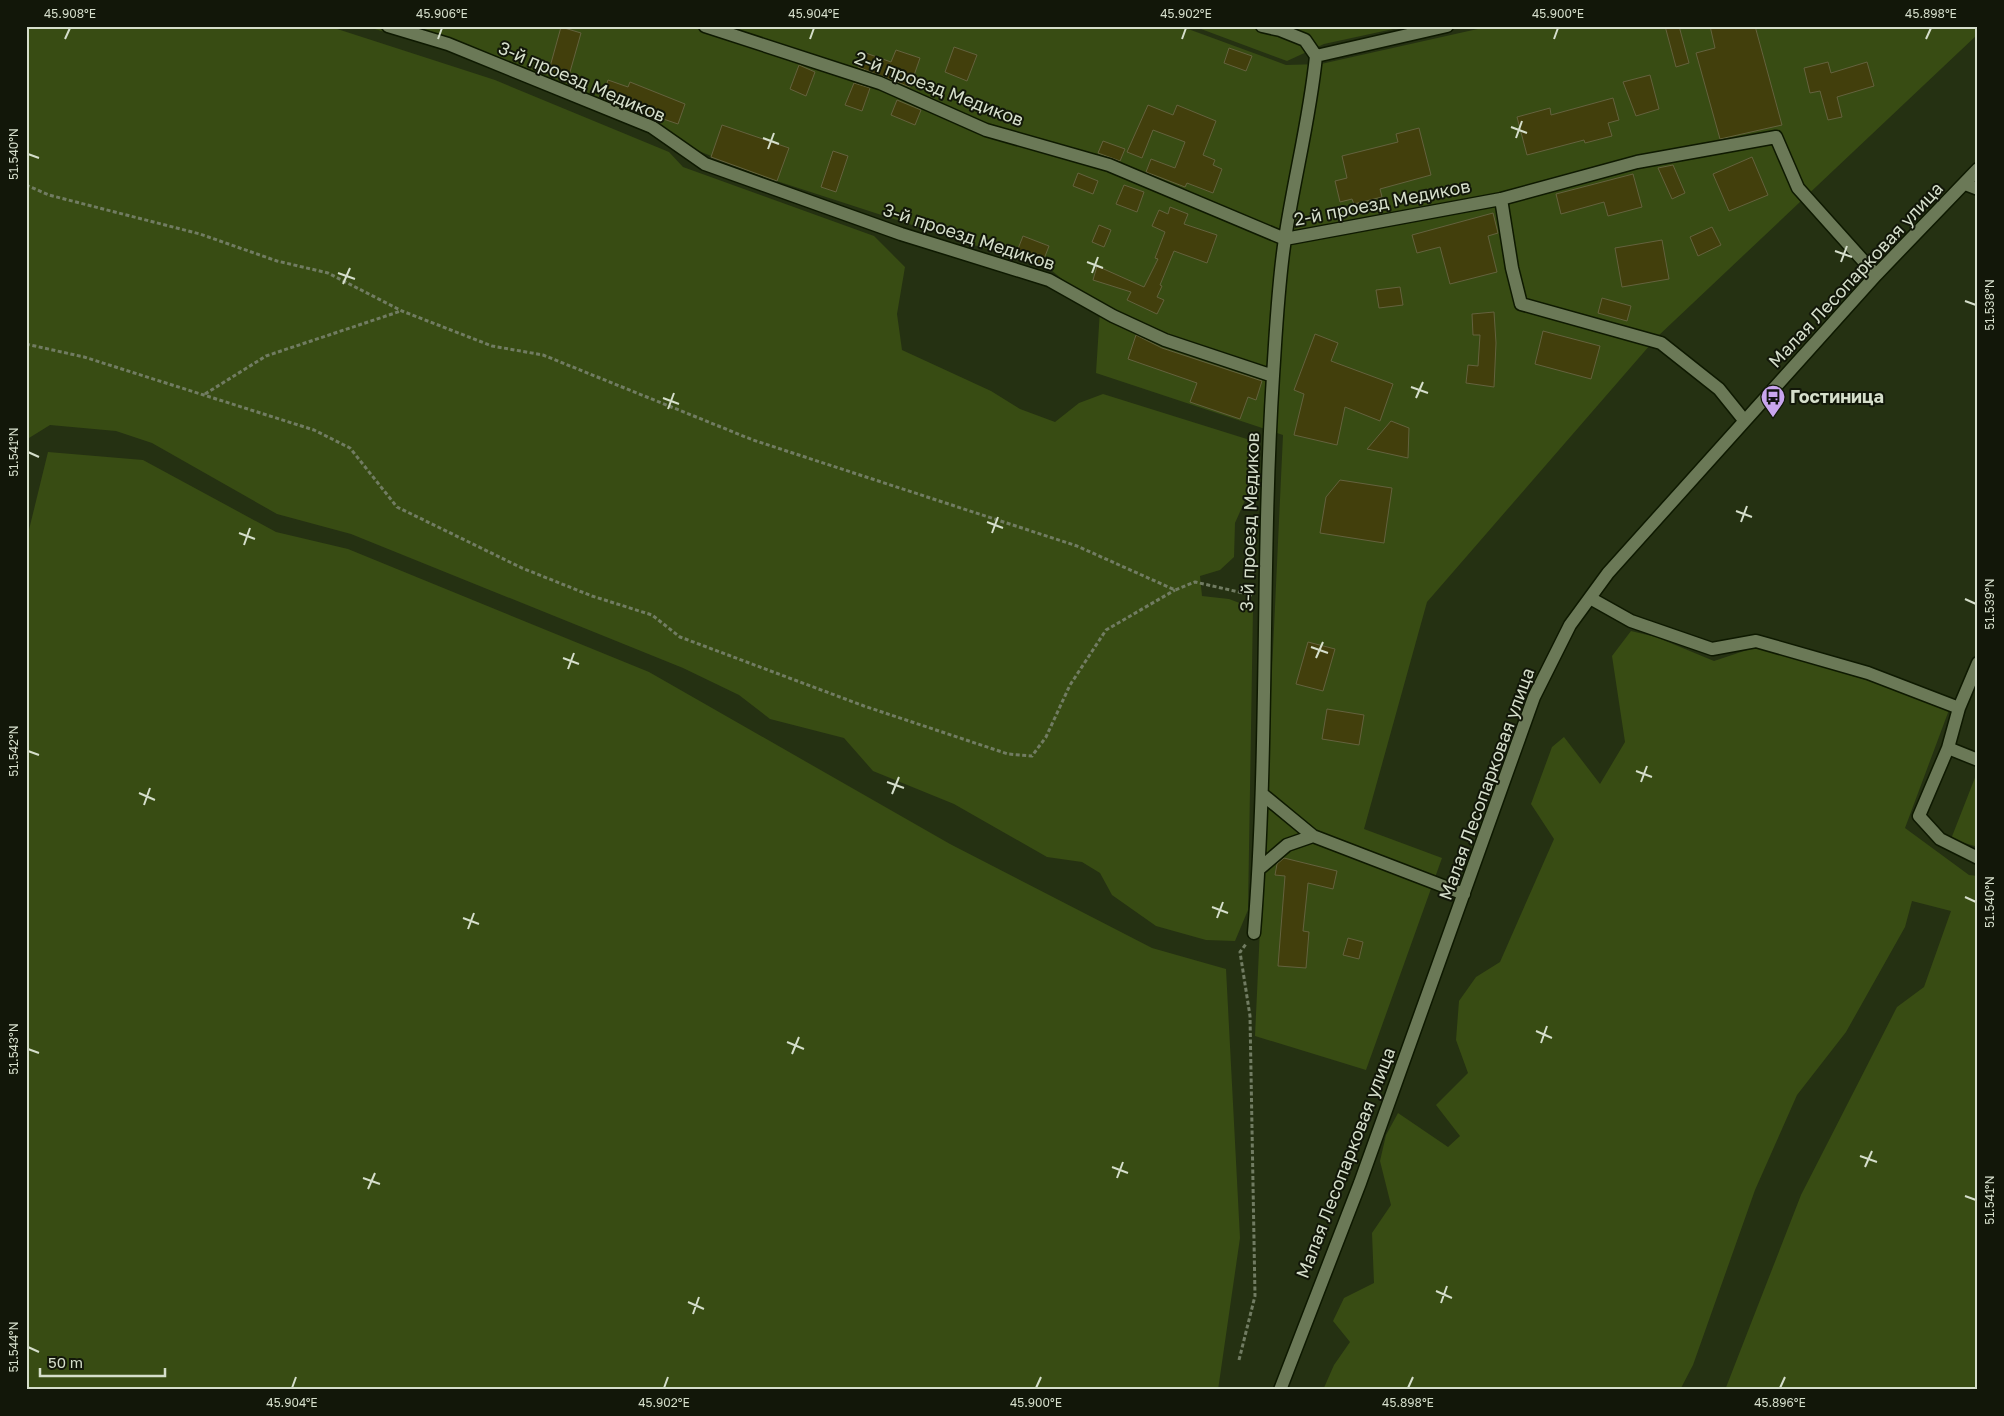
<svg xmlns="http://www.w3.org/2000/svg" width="2004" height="1416" font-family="'Golos Text',sans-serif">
<rect width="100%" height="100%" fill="#253112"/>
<path fill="#384c13" d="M26,26H328L495,80L669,152L683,167L874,236L905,267L897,314L902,350L991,391L1020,409L1055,422L1079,403L1103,394L1250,440L1251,487L1235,523L1234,557L1220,570L1200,576L1202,596L1229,599L1253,608L1248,910L1235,941L1206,940L1156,926L1112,895L1100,873L1082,862L1047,857L954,804L873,771L844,738L770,719L739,695L683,668L351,534L277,514L152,443L116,431L50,425L29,438L26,461Z
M365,26H1180L1286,65L1321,64L1491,26H1978V34L1657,337L1427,602L1364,829L1442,858L1366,1070L1255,1036L1283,435L1096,373L1100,310L1051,270L758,175L464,56Z
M1193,26H1407L1324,44L1287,61Z
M48,452L143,460L276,532L348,549L649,672L950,844L1152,948L1226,969L1240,1238L1218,1390H26V542Z
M1631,631L1656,637L1714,661L1756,647L1867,680L1949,710L1905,828L1969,875L1978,876V1390H1725L1801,1195L1897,1007L1924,987L1951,911L1912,901L1905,927L1846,1032L1797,1095L1755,1190L1693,1365L1680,1390H1323L1334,1365L1350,1342L1333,1321L1344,1298L1374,1283L1372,1233L1391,1205L1380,1161L1386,1135L1398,1113L1448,1147L1460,1136L1436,1105L1468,1073L1456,1040L1459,1001L1476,977L1500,962L1554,839L1531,804L1552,747L1564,737L1600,784L1625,742L1612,656Z
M1978,770V847L1951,839Z"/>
<path fill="#423f0c" stroke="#64623e" d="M1665,26H1679L1689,63L1676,67Z
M1710,26H1755L1782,125L1720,139L1696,53L1715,48Z
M561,27L581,33L568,79L548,74Z
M954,47L977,55L967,81L945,72Z
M1229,48L1252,56L1246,71L1224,63Z
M896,50L920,58L910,87L858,67L863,52L891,62Z
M1828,62L1831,73L1867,62L1874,86L1837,97L1842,117L1828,120L1820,91L1810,93L1804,68Z
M799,65L815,72L806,96L790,89Z
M1650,75L1659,109L1636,116L1623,82Z
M608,80L628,87L630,82L685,104L678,124L602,98Z
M854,83L870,88L862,111L845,105Z
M1613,98L1619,120L1608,123L1612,136L1585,143L1584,140L1527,155L1517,117L1550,108L1551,115Z
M897,100L921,110L915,125L891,115Z
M1148,105L1173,115L1177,105L1216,121L1203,155L1215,160L1213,165L1222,169L1213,193L1187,183L1185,187L1146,172L1151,159L1175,168L1185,142L1153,130L1142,158L1127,152Z
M722,125L789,148L777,181L711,157Z
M1419,128L1431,175L1380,189L1382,197L1354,204L1352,199L1340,202L1335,181L1347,178L1342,156L1398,142L1396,134Z
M1103,141L1125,149L1120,161L1098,153Z
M833,151L848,156L836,192L821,187Z
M1752,157L1768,195L1729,211L1713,174Z
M1673,165L1685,193L1672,199L1658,168Z
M1078,173L1098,181L1093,194L1073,186Z
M1633,174L1642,207L1608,216L1604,202L1561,214L1556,194Z
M1124,185L1144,192L1137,212L1116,204Z
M1170,207L1188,214L1184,224L1217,235L1207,263L1174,251L1160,285L1162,286L1157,297L1164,300L1157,314L1127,300L1131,292L1093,280L1097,266L1144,287L1158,259L1155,258L1165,232L1152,226L1159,210L1168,214Z
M1493,213L1498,233L1488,236L1497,272L1450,284L1440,247L1417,253L1412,235Z
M1099,225L1111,230L1104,247L1092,242Z
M1712,227L1721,245L1698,256L1690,237Z
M1023,236L1049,246L1042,264L1016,254Z
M1662,240L1669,279L1622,287L1615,248Z
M1400,287L1403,305L1379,308L1376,290Z
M1602,298L1631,306L1627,321L1598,313Z
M1494,312L1496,343L1494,387L1466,383L1468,365L1478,366L1480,335H1473L1472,314Z
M1543,331L1600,346L1591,379L1535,364Z
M1315,334L1338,343L1331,361L1393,384L1380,421L1345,407L1337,445L1294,435L1304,394L1294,390Z
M1136,335L1162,348L1262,381L1256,400L1248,397L1240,419L1190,402L1197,383L1128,359Z
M1391,421L1409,428L1408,458L1367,449Z
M1340,480L1392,488L1384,543L1320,533L1326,497Z
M1308,642L1335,649L1323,691L1296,684Z
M1327,709L1364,715L1359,745L1322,739Z
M1284,858L1337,871L1333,889L1308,883L1303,931L1309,932L1306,968L1278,966L1285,876L1275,875L1277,864Z
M1348,938L1363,942L1359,959L1343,955Z"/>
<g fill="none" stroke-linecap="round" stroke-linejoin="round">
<defs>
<path id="minor" d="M388,26L448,44L652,127L705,164L901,234L1049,280L1113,316L1165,340L1273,376
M705,26L880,83L986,130L1109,165L1285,239L1501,199L1637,162L1776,137L1798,188L1876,275
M1262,26L1280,30L1305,40L1316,56
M1316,56L1447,26
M1965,184L1978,189
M1501,199L1512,268L1521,304L1661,343L1719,389L1744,420
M1590,598L1631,621L1712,649L1756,641L1868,673L1959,708
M1978,663L1959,708L1948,748L1919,816L1940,839L1978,858
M1948,748L1978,760
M1313,836L1464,894
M1259,869L1287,845L1313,836L1262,794
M1254,933C1269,748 1261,562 1273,376C1276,331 1278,284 1285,239C1294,178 1310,118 1316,56
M1280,1390L1360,1183L1534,697L1570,625L1608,573L1876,275L1978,169"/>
</defs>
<use href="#minor" stroke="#0e1900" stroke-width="15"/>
<path stroke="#717c62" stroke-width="3" stroke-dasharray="4 2.5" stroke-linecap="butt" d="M26,185L49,195L200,234L277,261L328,273L402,311L492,346L543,355L753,440L1077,546L1175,590L1195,582L1252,595
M26,344L84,357L314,430L350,448L397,507L522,568L592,596L652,615L680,637L864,706L1008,754L1032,756L1046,737L1070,685L1106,630L1175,590
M205,394L266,356L401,311
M1239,1360L1255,1296L1250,1016L1240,952L1246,944"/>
<use href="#minor" stroke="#6b7957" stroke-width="12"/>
</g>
<path fill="none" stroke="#d5decb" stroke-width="2" d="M65,39L70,28M438,39L442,28M810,39L814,28M1182,39L1186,28M1554,39L1558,28M1926,39L1931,28M1511,127L1527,133M763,138L779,144M1516,138L1522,121M768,149L774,133M28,154L39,158M1835,251L1852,257M1087,262L1103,268M1841,262L1847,246M338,273L355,279M1092,273L1098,257M343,284L350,268M1965,301L1976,305M1411,387L1428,393M663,398L679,404M1416,398L1423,382M668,409L674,393M28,452L39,457M1736,511L1752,517M987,522L1003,528M1741,522L1747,506M239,533L255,539M992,533L998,517M244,545L250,528M1965,599L1976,604M1311,647L1328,653M563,658L579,664M1316,658L1323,642M568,669L574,653M28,751L39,755M1636,771L1652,777M887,782L904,788M1641,782L1647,766M139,793L155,800M892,794L899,777M144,805L150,788M1965,897L1976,902M1212,907L1228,913M463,918L479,924M1217,918L1223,902M468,929L474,913M1536,1031L1552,1038M787,1042L804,1049M1541,1043L1547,1026M28,1049L39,1053M792,1054L799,1037M1860,1156L1877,1162M1112,1167L1128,1173M1865,1167L1872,1151M363,1178L380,1184M1117,1178L1123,1162M368,1189L375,1173M1965,1196L1976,1200M1436,1291L1452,1298M688,1302L704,1309M1441,1303L1447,1286M693,1314L699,1297M28,1347L39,1352M292,1388L296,1377M664,1388L668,1377M1036,1388L1041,1377M1408,1388L1413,1377M1780,1388L1785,1377"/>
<defs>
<symbol id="bus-pin" viewBox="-11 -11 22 30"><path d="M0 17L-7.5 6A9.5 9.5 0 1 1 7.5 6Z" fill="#c9a5ee" stroke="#121709"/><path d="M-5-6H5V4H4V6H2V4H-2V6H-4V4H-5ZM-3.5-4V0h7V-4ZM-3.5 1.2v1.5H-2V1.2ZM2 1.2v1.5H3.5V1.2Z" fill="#111"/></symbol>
</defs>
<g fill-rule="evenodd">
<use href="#bus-pin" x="1759" y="383" width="28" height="38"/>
</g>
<g text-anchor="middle" stroke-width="4" stroke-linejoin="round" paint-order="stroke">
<g font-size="18" fill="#d5decb" stroke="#121709">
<text transform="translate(582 82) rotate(23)" y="6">3-й проезд Медиков</text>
<text transform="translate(939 89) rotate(21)" y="6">2-й проезд Медиков</text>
<text transform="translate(1382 203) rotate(-11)" y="6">2-й проезд Медиков</text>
<text transform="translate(969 237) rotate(18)" y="6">3-й проезд Медиков</text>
<text transform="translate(1856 275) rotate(-47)" y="6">Малая Лесопарковая улица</text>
<text transform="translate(1250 522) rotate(-88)" y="6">3-й проезд Медиков</text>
<text transform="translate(1487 784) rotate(-70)" y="6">Малая Лесопарковая улица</text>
<text transform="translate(1346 1163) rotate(-69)" y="6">Малая Лесопарковая улица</text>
</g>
<g font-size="18" font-weight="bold" fill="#d5decb" stroke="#121709" text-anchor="start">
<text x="1790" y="403">Гостиница</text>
</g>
</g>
<rect width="2004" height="1416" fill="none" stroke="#121709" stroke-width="55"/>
<path d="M40 1368v8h125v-8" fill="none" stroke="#d5decb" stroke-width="2.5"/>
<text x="48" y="1368" font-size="15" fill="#d5decb" stroke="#121709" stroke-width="4" paint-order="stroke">50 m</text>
<rect x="28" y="28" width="1948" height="1360" fill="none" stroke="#d5decb" stroke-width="2"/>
<g font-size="12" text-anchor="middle" fill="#d5decb">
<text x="70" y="18">45.908°E</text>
<text x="442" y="18">45.906°E</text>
<text x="814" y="18">45.904°E</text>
<text x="1186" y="18">45.902°E</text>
<text x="1558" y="18">45.900°E</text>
<text x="1931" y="18">45.898°E</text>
<text transform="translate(14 154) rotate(-90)" y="4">51.540°N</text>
<text transform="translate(1990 305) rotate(-90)" y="4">51.538°N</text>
<text transform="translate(14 452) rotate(-90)" y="4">51.541°N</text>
<text transform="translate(1990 604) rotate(-90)" y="4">51.539°N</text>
<text transform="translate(14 751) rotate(-90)" y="4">51.542°N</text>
<text transform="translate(1990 902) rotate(-90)" y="4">51.540°N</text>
<text transform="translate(14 1049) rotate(-90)" y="4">51.543°N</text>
<text transform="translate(1990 1200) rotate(-90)" y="4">51.541°N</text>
<text transform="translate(14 1347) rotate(-90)" y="4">51.544°N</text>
<text x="292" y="1407">45.904°E</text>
<text x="664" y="1407">45.902°E</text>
<text x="1036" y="1407">45.900°E</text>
<text x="1408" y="1407">45.898°E</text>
<text x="1780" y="1407">45.896°E</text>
</g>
</svg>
